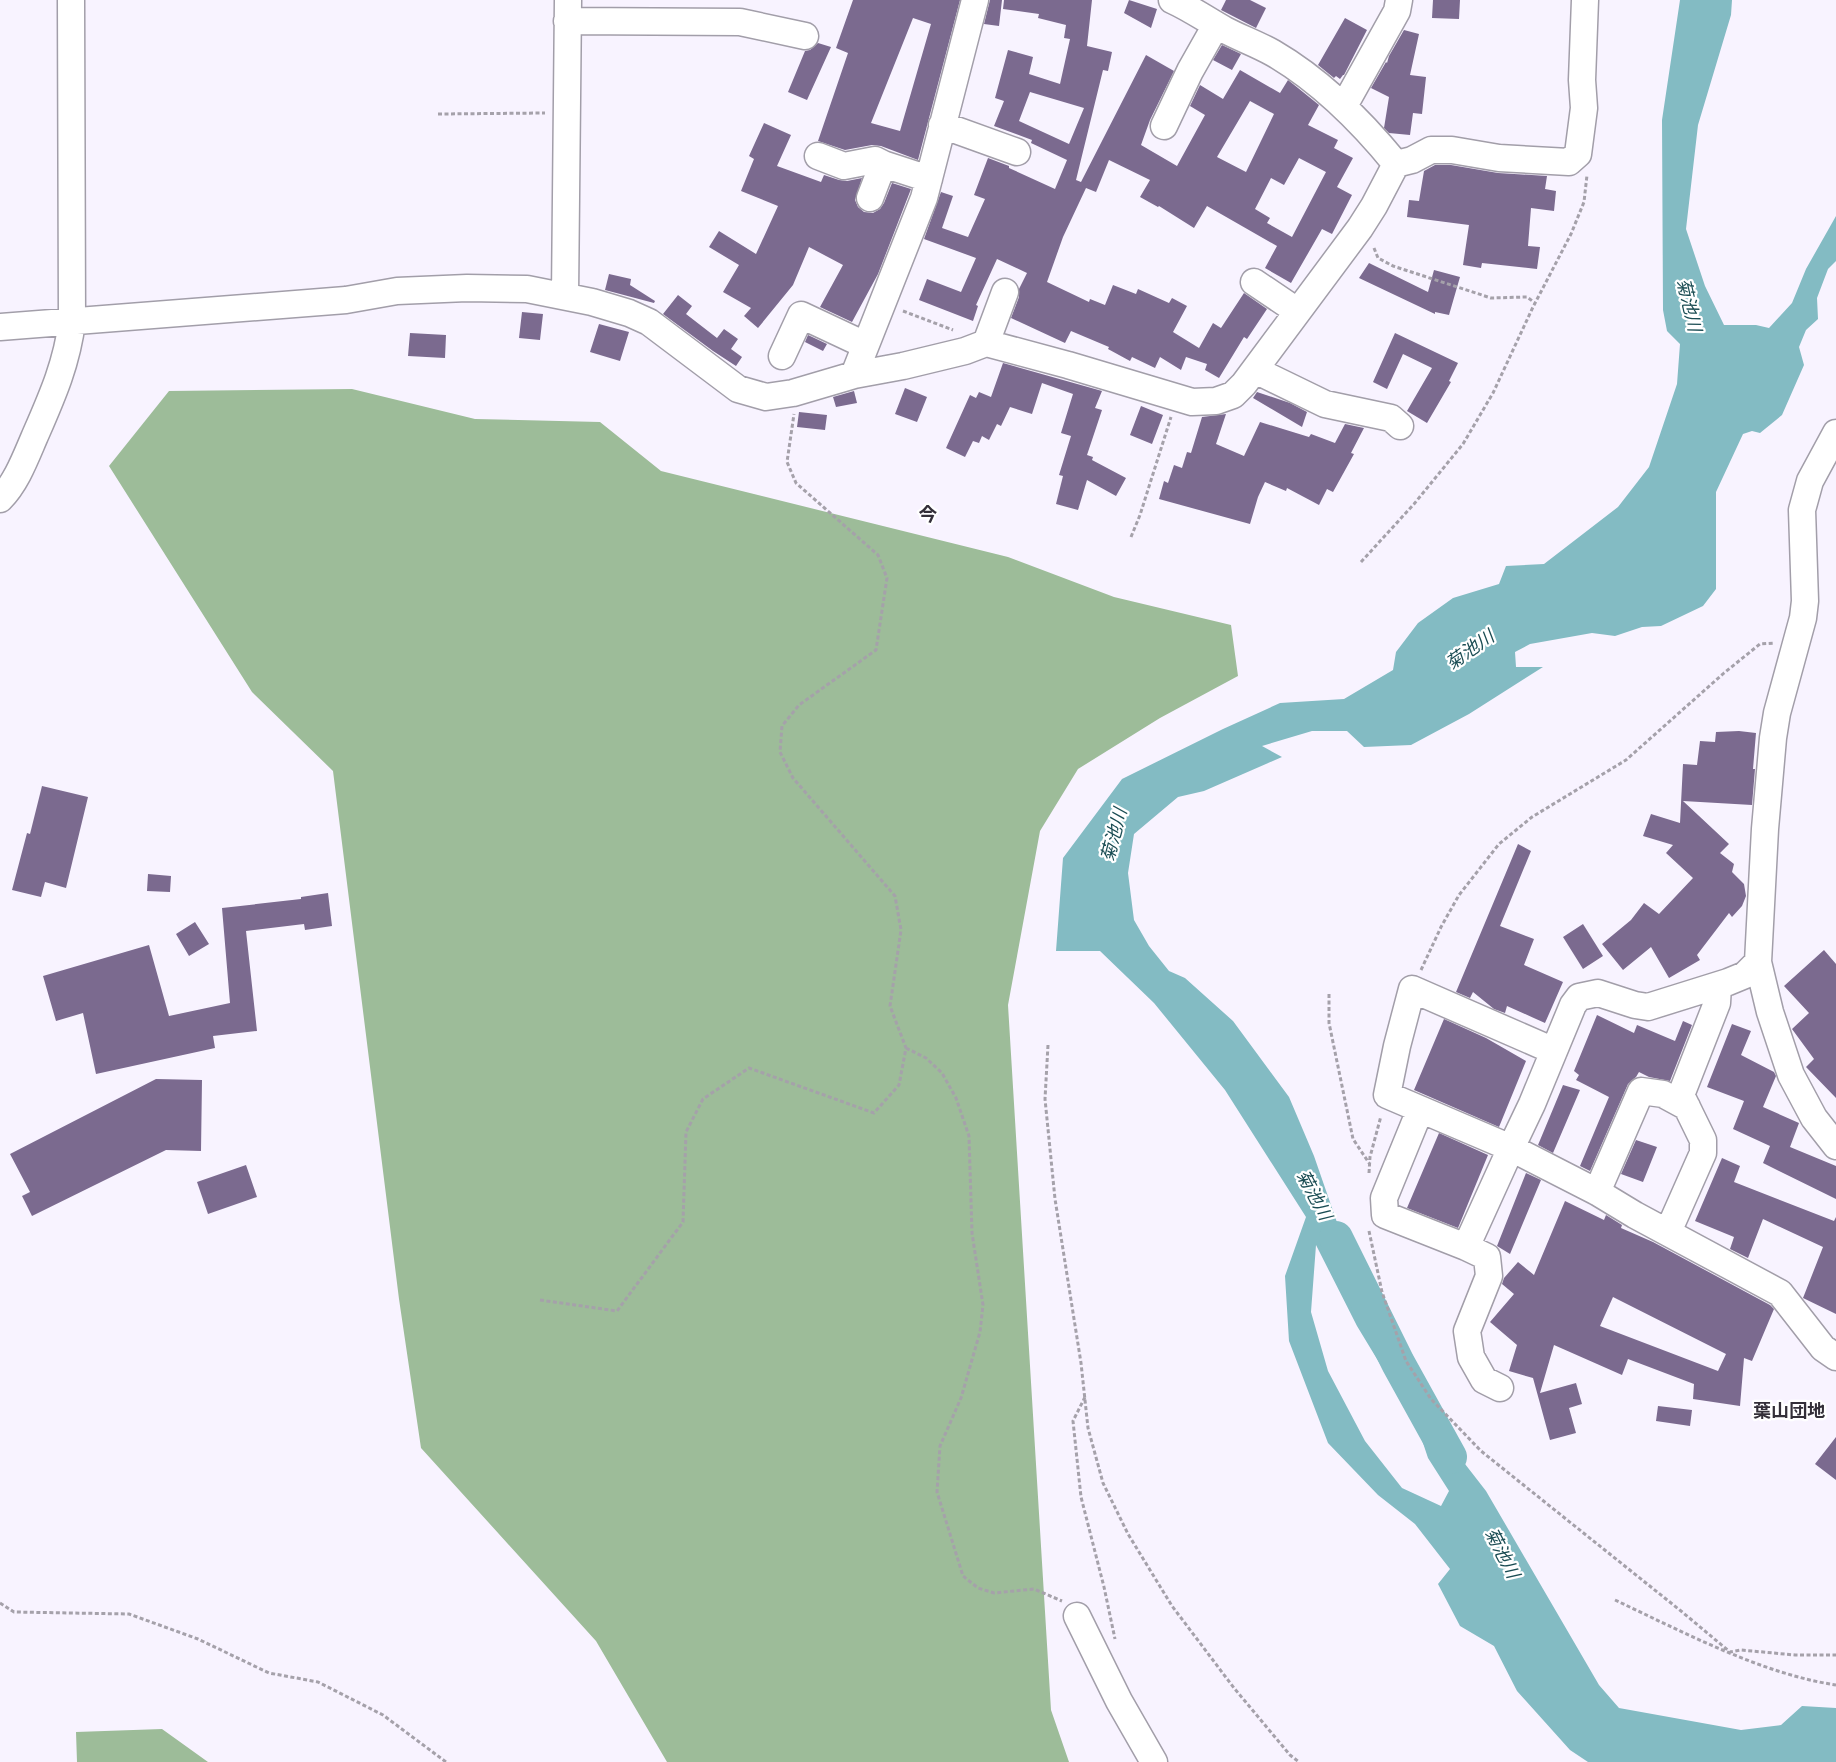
<svg xmlns="http://www.w3.org/2000/svg" width="1836" height="1762" font-family="Helvetica,'Noto Sans JP',sans-serif">
<rect width="100%" height="100%" fill="#f8f3ff"/>
<path fill="#9dbc99" d="M352,389L475,419L600,422L661,471L1008,557L1114,597L1231,625L1238,676L1160,718L1078,769L1040,831L1008,1005L1051,1710L1069,1762H667L596,1641L421,1448L399,1299L333,771L252,692L109,466L169,391Z
M162,1729L208,1762H77L76,1732Z"/>
<path fill="#83bbc3" fill-rule="evenodd" d="M1680,0H1732L1731,15L1698,125L1686,229L1705,286L1724,325H1756L1769,328L1792,303L1806,269L1836,216V261L1828,269L1817,298L1818,319L1806,330L1799,347L1804,365L1782,415L1760,433L1752,431L1743,434L1716,492V589L1703,606L1661,626L1642,627L1615,636L1592,633L1530,644L1515,652L1516,667H1543L1469,714L1411,745L1364,747L1347,731H1312L1262,746L1282,757L1204,791L1178,797L1134,834L1128,873L1134,920L1149,946L1169,971L1185,978L1233,1021L1289,1097L1314,1156L1385,1361L1486,1491L1599,1685L1619,1708L1741,1730L1781,1725L1802,1706L1836,1708V1762H1588L1570,1750L1517,1691L1494,1646L1460,1626L1438,1584L1450,1569L1415,1524L1378,1495L1328,1443L1289,1341L1285,1276L1306,1217L1225,1090L1154,1003L1100,951H1056L1063,858L1122,779L1223,729L1280,703L1344,699L1393,670L1396,652L1418,623L1453,598L1499,584L1506,566L1544,564L1618,507L1649,467L1677,384L1680,344L1667,331L1663,310L1662,120ZM1316,1245L1357,1326L1417,1425L1428,1458L1449,1491L1441,1506L1402,1488L1365,1441L1328,1371L1311,1312Z"/>
<g fill="none" stroke-linecap="round" stroke-linejoin="round">
<path stroke="#83bbc3" stroke-width="34" d="M1336,1238L1398,1363L1450,1457"/>
</g>
<path fill="#7b6a8f" fill-rule="evenodd" d="M853,0H960L918,160L881,146L872,145L845,150L818,141L848,53L836,48ZM913,18L931,24L900,131L871,123Z
M990,0H1002L999,26L984,24Z
M1004,0H1092L1087,46L1112,52L1108,71L1103,70L1076,180L1081,182L1146,55L1174,71L1150,120L1141,145L1177,166L1205,115L1190,106L1200,85L1223,99L1240,70L1280,93L1288,80L1298,88L1319,105L1308,125L1338,140L1334,148L1353,158L1337,187L1352,195L1332,234L1322,229L1291,283L1265,268L1277,246L1207,206L1194,228L1159,206L1158,207L1140,197L1150,180L1109,160L1096,192L1086,188L1063,237L1047,282L1089,302L1090,299L1105,305L1113,285L1136,294L1138,289L1169,303L1172,298L1187,306L1173,332L1199,348L1213,323L1221,328L1244,293L1267,309L1247,339L1244,337L1219,378L1205,370L1207,364L1186,357L1181,370L1160,357L1155,368L1132,357L1130,361L1108,349L1109,347L1071,331L1065,343L1011,318L1019,297V289L1027,273L997,259L976,305L978,306L973,321L919,300L927,279L961,292L976,258L924,239L941,192L953,196L942,228L968,237L985,199L974,195L988,158L1009,166V168L1055,189L1067,160L1031,143L1032,140L994,126L1004,101L995,98L1008,50L1033,57L1029,74L1060,84L1070,39L1064,38L1066,25L1038,18L1039,14L1003,9ZM1030,92L1084,108L1069,144L1019,121ZM1250,101L1274,114L1246,172L1217,157ZM1299,158L1326,172L1292,237L1267,223L1270,218L1255,209L1271,178L1284,185Z
M1129,0L1157,9L1151,28L1124,13Z
M1226,0H1250L1266,8L1256,28L1221,10Z
M1433,0H1460L1459,19L1432,18Z
M1345,18L1367,30L1344,75H1343L1340,79L1336,76L1334,78L1318,65Z
M1404,30L1419,34L1410,75L1426,77L1422,114L1413,113L1410,135L1389,133L1384,128L1389,97L1371,88L1386,62L1387,63L1389,56Z
M818,43L831,47L807,100L788,92L805,51L810,50Z
M1222,45L1241,54L1232,70L1213,60Z
M764,123L791,135L777,166L821,182L824,175L839,180L847,181L862,178L855,200L858,207L864,212L873,213L880,209L884,203L892,183L911,189L878,274L852,322L820,307L843,265L809,247L793,285L758,328L744,316L751,308L723,292L739,265L709,247L719,231L756,254L778,206L741,191L754,159L749,156Z
M1435,165H1451L1498,173L1547,176L1545,189L1556,191L1554,211L1531,208L1528,246L1540,247L1537,269L1482,263L1481,268L1463,265L1469,225L1407,217L1409,200L1419,201L1424,171Z
M1369,263L1428,292L1434,270L1460,277L1449,315L1435,312V314L1359,278Z
M609,274L631,279L630,285L655,301L654,303L605,290Z
M678,295L692,306L686,314L717,338L724,329L738,339L731,349L742,357L736,366L713,351L663,314Z
M522,312L543,314L540,340L519,338Z
M599,324L629,332L620,361L590,352Z
M410,333L446,335L445,358L408,356Z
M1395,333L1458,363L1449,381L1451,382L1427,423L1407,411L1432,368L1403,354L1387,389L1373,382Z
M808,335L827,344L823,351L805,342Z
M1003,363L1102,391L1095,408L1102,410L1087,455L1093,457L1092,460L1126,478L1116,496L1087,480L1078,510L1056,504L1063,476L1059,475L1071,436L1061,433L1073,394L1042,383L1032,414L1010,407L1001,426L997,424L989,440L982,436L979,443L973,441L965,457L946,448L970,395L976,398L979,392L991,397Z
M905,388L927,397L917,422L895,414Z
M854,391L857,403L836,407L833,397Z
M1257,392L1290,403L1307,412L1302,427L1253,398Z
M1141,406L1163,415L1152,444L1130,435Z
M799,412L827,415L825,430L797,427Z
M1226,414L1216,444L1244,456L1260,422L1309,437L1311,434L1335,443L1345,424L1364,428L1351,453L1354,454L1333,492L1327,489L1319,505L1287,488L1286,491L1265,482L1258,497L1250,524L1159,499L1164,481L1168,483L1174,465L1182,468L1187,452L1191,453L1202,417Z
M1739,731L1756,733L1753,769H1755L1752,805L1683,801L1729,844L1720,853L1734,864L1732,872L1744,884L1746,896L1742,906L1732,917L1729,913L1697,955L1700,960L1669,978L1651,947L1623,970L1602,944L1631,920L1644,903L1659,914L1693,878L1666,853L1673,845L1643,836L1651,814L1680,823L1683,764L1697,765L1700,741L1715,742L1716,732Z
M42,786L88,797L66,888L45,882L41,897L12,890L27,833L30,834Z
M1518,844L1531,851L1500,926L1534,939L1524,965L1563,982L1545,1023L1507,1006L1505,1013L1494,1009L1473,992L1470,998L1456,992Z
M148,874L171,876L170,892L147,891Z
M328,893L332,926L305,930L304,924L246,931L257,1031L213,1036L215,1048L96,1074L83,1013L56,1021L43,976L149,945L169,1016L230,1003L222,908L301,899V897Z
M195,922L209,944L189,956L176,934Z
M1583,924L1603,956L1583,969L1563,937Z
M1824,950L1836,964V1098L1806,1067L1814,1059L1792,1029L1809,1013L1784,986Z
M1597,1015L1634,1033L1637,1025L1675,1041L1683,1021L1692,1025L1670,1081L1649,1077L1639,1072L1636,1077L1628,1084L1590,1171L1580,1166L1609,1097L1576,1080L1579,1075L1574,1071Z
M1444,1019L1486,1038L1526,1061L1499,1127L1414,1090Z
M1732,1024L1751,1031L1741,1055L1774,1072L1776,1076L1763,1107L1799,1123L1790,1147L1836,1166V1199L1763,1163L1770,1146L1733,1129L1744,1101L1707,1087Z
M156,1079L202,1080L201,1151L166,1150L32,1216L22,1196L30,1192L10,1154Z
M1563,1085L1580,1090L1553,1153L1538,1145Z
M1439,1133L1488,1155L1458,1228L1407,1208Z
M1636,1140L1657,1147L1643,1182L1621,1174Z
M1722,1158L1740,1166L1734,1182L1834,1221L1836,1217V1314L1803,1298L1823,1247L1763,1219L1748,1258L1730,1249L1734,1237L1695,1221Z
M246,1165L257,1197L208,1214L197,1182Z
M1526,1173L1541,1180L1510,1254L1497,1246Z
M1565,1201L1604,1220L1606,1215L1622,1225L1621,1228L1653,1242L1770,1305L1774,1309L1752,1361L1744,1358L1740,1406L1693,1399L1694,1384L1628,1359L1622,1375L1554,1345L1540,1393L1576,1383L1582,1404L1569,1408L1576,1433L1550,1440L1533,1378L1509,1371L1517,1345L1490,1322L1514,1294L1502,1284L1504,1278L1518,1262L1534,1275ZM1613,1297L1726,1354L1718,1371L1600,1326Z
M1658,1406L1692,1410L1690,1426L1656,1421Z
M1836,1437V1480L1815,1464Z"/>
<g fill="none" stroke-linecap="round" stroke-linejoin="round">
<defs>
<path id="minor" d="M1172,0C1190,8 1207,20 1225,30C1240,38 1257,44 1273,53C1321,81 1361,121 1396,164
M567,21L740,22L805,36
M1344,106L1397,11L1399,0
M942,125L1017,152
M1164,126L1190,71L1216,25
M818,156L844,166L875,160L883,164
M870,198L883,164L929,179
M1254,282L1297,311
M565,296L568,0
M0,327L346,300L397,291L467,288L527,289L592,302L629,313L649,322L738,389L766,397L793,393L854,375L903,366L965,351L986,343L1068,365L1192,402L1216,401L1233,395L1244,384L1360,228L1374,206L1396,164L1412,160L1431,150H1452L1499,158L1569,162L1578,154L1584,108L1582,80L1585,0
M986,343L1005,292
M782,356L801,315L865,345
M1255,370L1325,404L1391,418L1400,426
M854,375L924,198L975,0
M1836,433L1810,481L1802,510L1805,601L1803,618L1777,713L1773,738L1765,829L1758,962L1770,1012L1791,1075L1814,1118L1836,1146
M0,499C16,483 25,459 34,438C51,399 67,364 72,321L71,0
M1758,962L1745,975L1728,982L1648,1007L1635,1005L1598,993L1579,997L1573,1005L1532,1104L1511,1148L1597,1192L1635,1215L1780,1293L1823,1348L1836,1357
M1420,1110L1384,1198L1385,1215L1466,1247
M1597,1192L1641,1091L1663,1094L1687,1107
M1668,1232L1703,1153V1140L1681,1095L1717,1003L1718,986
M1500,1388L1484,1380L1471,1357L1467,1331L1489,1276L1487,1257L1466,1247L1511,1148L1387,1095L1397,1046L1412,989L1554,1051
M1077,1616L1119,1701L1154,1762"/>
</defs>
<use href="#minor" stroke="#a29ea9" stroke-width="29"/>
<path stroke="#a5a1aa" stroke-width="3" stroke-dasharray="4 2.5" stroke-linecap="butt" d="M438,114L545,113
M1374,248L1378,258L1393,266L1491,298L1527,297L1535,303
M903,311L953,330
M1131,537L1140,515L1171,417
M1361,562L1414,504L1463,444L1493,393L1533,307L1571,234L1584,202L1587,175
M1421,970L1441,927L1459,895L1499,844L1532,817L1626,760L1724,673L1760,644L1775,643
M1329,994V1023L1353,1139L1369,1163
M1048,1045L1045,1099L1055,1199L1081,1363L1088,1428L1103,1483L1128,1534L1172,1606L1234,1688L1290,1755L1299,1762
M906,1048L926,1058L942,1073L956,1098L969,1136L972,1233L983,1305L980,1332L961,1398L940,1446L937,1492L963,1576L978,1588L994,1593L1034,1589L1062,1601
M1369,1173L1370,1157L1381,1116
M1369,1231L1382,1292L1406,1361L1431,1399L1481,1451L1681,1611L1730,1652L1741,1650L1795,1655H1836
M540,1300L617,1311L683,1222L686,1132L703,1099L749,1068L874,1113L899,1085L906,1048L890,1006L901,930L895,896L793,778L780,752L782,726L799,705L876,650L887,578L878,555L796,483L787,462L794,414
M1085,1397L1073,1421L1081,1497L1104,1587L1115,1639
M1615,1600C1683,1632 1762,1674 1836,1685
M0,1603L14,1612L129,1614L198,1639L269,1673L318,1682L383,1715L446,1762"/>
<use href="#minor" stroke="#fff" stroke-width="26"/>
</g>
<g text-anchor="middle" stroke-width="4.5" stroke-linejoin="round" paint-order="stroke">
<g font-size="18" font-style="italic" fill="#1a4c53" stroke="#fff">
<text transform="translate(1689 305) rotate(77)" y="6">菊池川</text>
<text transform="translate(1470 650) rotate(-35)" y="6">菊池川</text>
<text transform="translate(1114 835) rotate(-75)" y="6">菊池川</text>
<text transform="translate(1314 1195) rotate(62)" y="6">菊池川</text>
<text transform="translate(1502 1553) rotate(63)" y="6">菊池川</text>
</g>
<g font-size="18" font-weight="bold" fill="#332f38" stroke="#fff">
<text x="1789" y="1417">葉山団地</text>
</g>
<g font-size="19" font-weight="bold" fill="#332f38" stroke="#fff">
<text x="928" y="521">今</text>
</g>
</g>
</svg>
